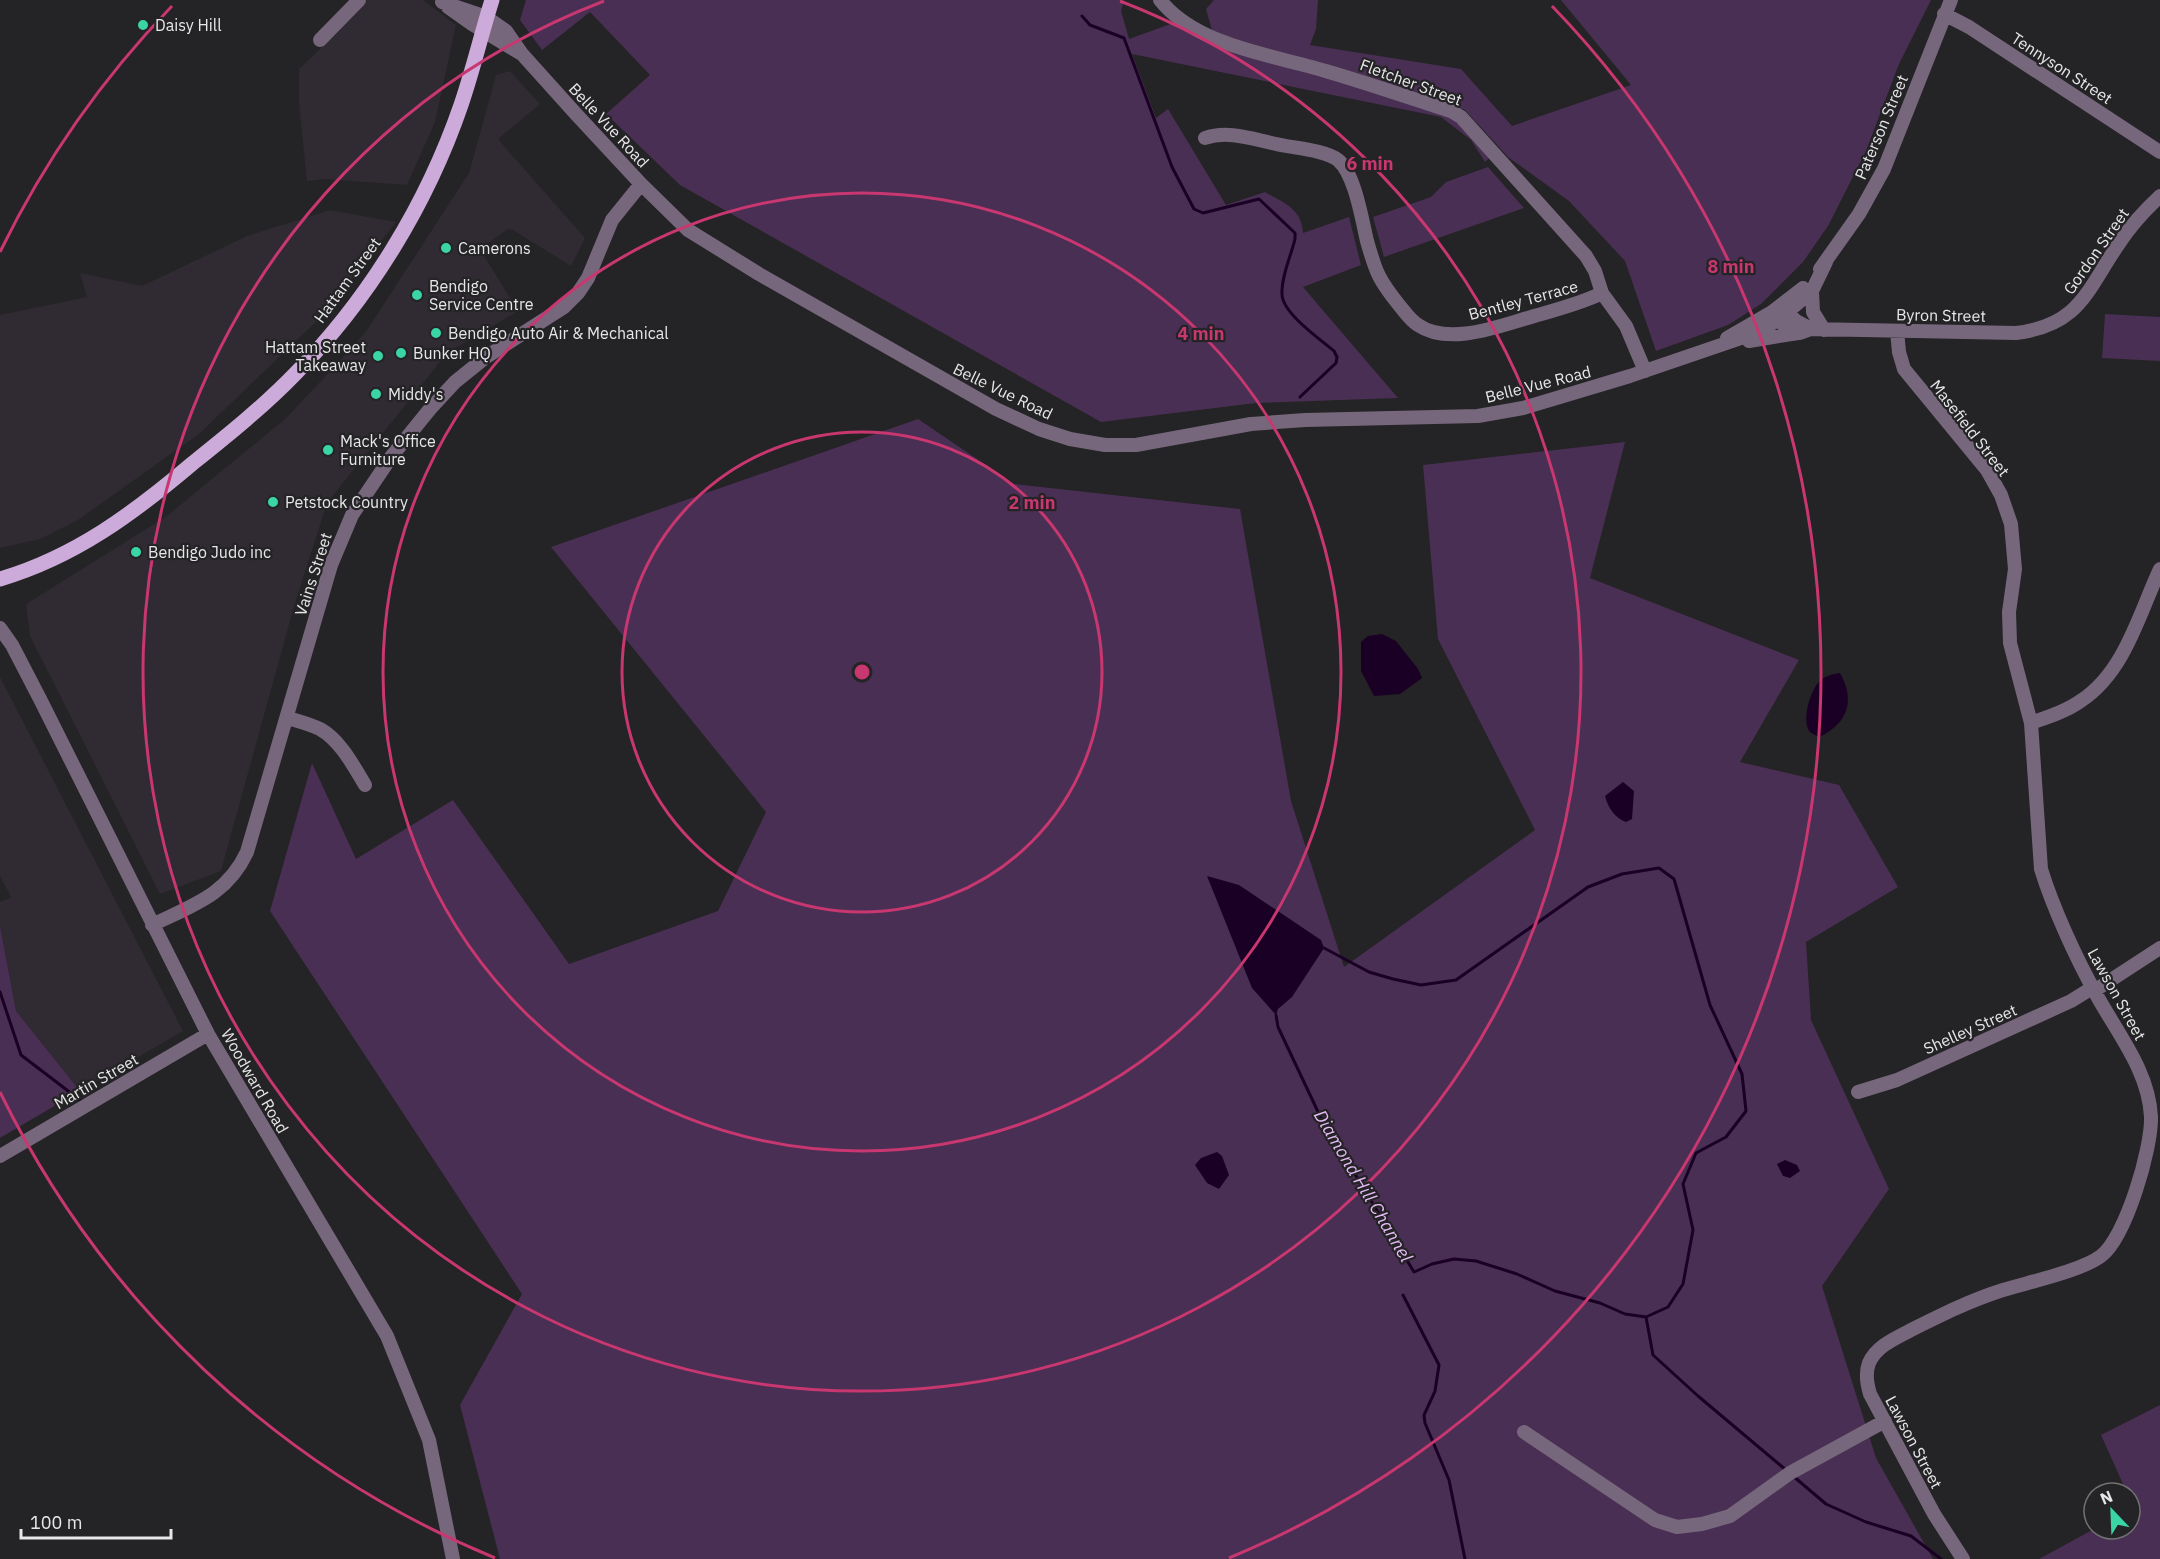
<svg xmlns="http://www.w3.org/2000/svg" width="2160" height="1559" font-family="'IBM Plex Sans',sans-serif">
<rect width="100%" height="100%" fill="#242325"/>
<path fill="#302a32" d="M367,0H423L456,25L435,122L407,185L325,179L307,181L299,104V69L336,34Z
M510,71L540,104L498,139L585,238L571,266L513,230L508,229L480,249L518,311L447,353L327,503L293,610L221,871L160,894L30,636L26,604L167,516L285,419L337,364L367,330L469,173L496,75Z
M330,210L396,222L325,313L199,434L78,520L40,539L0,548V315L87,297L80,273L142,286L247,236Z
M0,677L183,1031L80,1091L16,1011L0,926V902L11,897L0,876Z"/>
<path fill="#492f53" d="M526,0H1124L1121,11L1129,39L1176,22L1448,113L1490,157L1485,162L1471,140L1441,117L1132,54L1156,118L1168,109L1226,205L1265,192C1284,203 1302,209 1303,233L1349,217L1361,265L1303,287L1398,398L1256,403L1101,422L680,185L606,114L650,75L590,12L542,50L520,20Z
M1214,0H1318L1316,29L1310,45L1461,69L1512,126L1631,85L1561,0H1931L1899,64L1866,151L1828,226L1803,262L1761,304L1728,325L1656,351L1625,261L1569,201L1508,157L1465,110L1413,92L1213,34L1206,9Z
M1488,167L1524,208L1384,257L1373,217L1431,197L1446,182Z
M2105,314L2160,317V361L2102,358Z
M918,419L1014,484L1240,509L1291,801L1344,967L1535,830L1438,639L1423,465L1625,442L1590,578L1799,660L1740,762L1839,785L1898,887L1806,942L1811,1020L1889,1189L1822,1286L1876,1458L1933,1559H500L460,1405L522,1294L270,911L312,763L356,859L453,800L569,964L718,911L766,812L551,547Z
M0,926L16,1011L80,1091L0,1138Z
M2160,1405V1559H2039L2094,1529H2130V1509L2133,1507L2130,1493H2127L2101,1435Z"/>
<path fill="#1b0025" d="M1382,634L1396,641L1418,669L1422,678L1400,694L1374,696L1361,671V642L1368,636Z
M1840,673C1856,701 1847,724 1819,737C1816,735 1812,734 1810,732C1801,722 1810,691 1819,682C1824,676 1833,674 1840,673Z
M1623,782L1634,791L1632,819L1626,822C1615,818 1608,808 1605,796Z
M1207,876L1239,885L1321,940L1324,948L1292,997L1278,1009L1276,1015L1252,988Z
M1217,1152L1222,1156L1229,1175L1219,1189L1207,1183L1195,1165L1201,1158Z
M1785,1160L1797,1165L1800,1171L1790,1178L1783,1176L1777,1164Z"/>
<g fill="none" stroke-linecap="round" stroke-linejoin="round">
<path stroke="#1b0025" stroke-width="3" d="M1082,16L1090,25L1124,38L1172,167L1194,209L1203,213L1259,199L1295,233V239C1291,256 1281,277 1282,294C1282,313 1320,339 1334,351L1337,357L1336,363L1300,397
M0,992L21,1055L80,1100
M1276,1015L1278,1027L1320,1116L1414,1272L1432,1264L1454,1259L1476,1261L1517,1274L1555,1291L1600,1303L1625,1314L1646,1317L1668,1307L1683,1284L1693,1230L1683,1184L1696,1153L1726,1137L1746,1111L1742,1074L1710,1005L1674,879L1659,868L1622,874L1588,887L1456,980L1421,985L1393,979L1369,972L1324,948
M1403,1295L1439,1365L1435,1391L1424,1415L1425,1423L1449,1480L1465,1559
M1646,1317L1653,1355L1698,1396L1786,1470
M1793,1476L1826,1504L1866,1522L1911,1536L1941,1559"/>
<path stroke="#77677d" stroke-width="14" d="M1160,0C1197,47 1275,55 1329,72C1370,84 1410,98 1451,111L1461,117L1586,256L1595,271L1602,293L1626,326L1645,371
M442,2L486,17L506,31L522,54L576,114L641,184L688,230L759,274L996,409L1039,429L1070,439L1105,445H1136L1251,424L1305,420L1478,416L1523,408L1630,376L1753,334L1778,320L1812,291L1826,262
M448,7L472,24L520,53
M1944,14L1969,27L2160,152
M320,40L359,0
M1205,138C1228,130 1252,139 1276,144C1293,148 1325,150 1338,160C1355,174 1362,220 1367,241C1376,273 1379,280 1399,305C1405,312 1410,320 1418,325C1447,345 1494,328 1524,319C1550,311 1578,305 1602,293
M1820,269L1859,214L1884,169L1951,0
M1812,291L1813,312L1824,330
M1782,307L1796,321L1811,329
M1772,312L1786,328L1800,333L1811,329L2016,333C2081,325 2087,289 2120,242C2131,225 2145,210 2160,196
M1897,331L1899,352L1904,369L1987,470L2001,495L2011,524L2015,569L2009,612L2010,643L2031,723L2041,869C2053,908 2076,958 2096,994C2117,1033 2149,1071 2151,1117C2152,1148 2126,1237 2101,1256C2081,1271 2029,1282 2003,1290C1971,1300 1941,1315 1911,1330C1896,1338 1876,1346 1869,1363C1865,1373 1867,1384 1870,1394L1934,1514L1963,1559
M1727,338L1772,312L1803,288
M1749,341L1798,333
M0,628L12,645L40,699L208,1034L387,1336L429,1440L453,1559
M288,718C298,721 310,724 320,729C340,740 353,765 365,785
M2031,723C2048,717 2067,711 2082,700C2125,671 2139,614 2160,569
M152,925C193,905 227,895 247,852L331,565L352,515L391,457L430,409L455,382L486,357L564,307L578,293L588,278L612,220L641,184
M2094,991L2160,948
M1858,1092L1897,1080L2071,1001L2092,988
M0,1156L208,1034
M1524,1432L1655,1520L1677,1527L1702,1524L1730,1516L1790,1473L1885,1421"/>
<path stroke="#ccaad9" stroke-width="15" d="M0,579C75,557 134,513 193,463C228,435 264,406 295,374C369,299 427,204 461,105C473,70 481,35 492,0"/>
</g>
<g fill="none" stroke="#c83770" stroke-width="3">
<circle cx="862" cy="672" r="240"/>
<circle cx="862" cy="672" r="479"/>
<path d="M1120 1A719 719 0 1 1 604 1"/>
<path d="M495 1558A959 959 0 0 1 0 1092M0 252A959 959 0 0 1 172 6M1552 6A959 959 0 0 1 1229 1558"/>
</g>
<g fill="#3bd4a4" stroke="#242325" stroke-width="2">
<circle cx="143" cy="25" r="6"/>
<circle cx="446" cy="248" r="6"/>
<circle cx="417" cy="295" r="6"/>
<circle cx="436" cy="333" r="6"/>
<circle cx="401" cy="353" r="6"/>
<circle cx="378" cy="356" r="6"/>
<circle cx="376" cy="394" r="6"/>
<circle cx="328" cy="450" r="6"/>
<circle cx="273" cy="502" r="6"/>
<circle cx="136" cy="552" r="6"/>
</g>
<g text-anchor="middle" stroke-width="4.5" stroke-linejoin="round" paint-order="stroke">
<g font-size="16" fill="#e7e6e8" stroke="#242325" text-anchor="start">
<text x="155" y="31">Daisy Hill</text>
<text x="458" y="254">Camerons</text>
<text x="429" y="292">Bendigo<tspan x="429" dy="18">Service Centre</tspan></text>
<text x="448" y="339">Bendigo Auto Air &amp; Mechanical</text>
<text x="366" y="353" text-anchor="end">Hattam Street<tspan x="366" dy="18">Takeaway</tspan></text>
<text x="413" y="359">Bunker HQ</text>
<text x="388" y="400">Middy's</text>
<text x="340" y="447">Mack's Office<tspan x="340" dy="18">Furniture</tspan></text>
<text x="285" y="508">Petstock Country</text>
<text x="148" y="558">Bendigo Judo inc</text>
</g>
<g font-size="16" fill="#e7e6e8" stroke="#242325">
<text transform="translate(2062 68) rotate(33)" y="6">Tennyson Street</text>
<text transform="translate(1411 82) rotate(20)" y="6">Fletcher Street</text>
<text transform="translate(609 125) rotate(47)" y="6">Belle Vue Road</text>
<text transform="translate(1881 127) rotate(-67)" y="6">Paterson Street</text>
<text transform="translate(2096 251) rotate(-55)" y="6">Gordon Street</text>
<text transform="translate(347 280) rotate(-54)" y="6">Hattam Street</text>
<text transform="translate(1523 300) rotate(-15)" y="6">Bentley Terrace</text>
<text transform="translate(1941 315) rotate(1)" y="6">Byron Street</text>
<text transform="translate(1538 384) rotate(-14)" y="6">Belle Vue Road</text>
<text transform="translate(1003 391) rotate(26)" y="6">Belle Vue Road</text>
<text transform="translate(1970 428) rotate(52)" y="6">Masefield Street</text>
<text transform="translate(313 574) rotate(-72)" y="6">Vains Street</text>
<text transform="translate(2117 994) rotate(61)" y="6">Lawson Street</text>
<text transform="translate(1970 1029) rotate(-24)" y="6">Shelley Street</text>
<text transform="translate(96 1081) rotate(-30)" y="6">Martin Street</text>
<text transform="translate(255 1081) rotate(60)" y="6">Woodward Road</text>
<text transform="translate(1914 1442) rotate(62)" y="6">Lawson Street</text>
</g>
<g font-size="18" font-style="italic" fill="#e6baf6" stroke="#242325">
<text transform="translate(1363 1186) rotate(59)" y="6">Diamond Hill Channel</text>
</g>
</g>
<circle cx="862" cy="672" r="9" fill="#c83770" stroke="#242325" stroke-width="3"/>
<g font-size="18" text-anchor="middle" font-weight="bold" fill="#c83770" stroke="#242325" stroke-width="4.5" stroke-linejoin="round" paint-order="stroke">
<text x="1370" y="170">6 min</text>
<text x="1731" y="273">8 min</text>
<text x="1201" y="340">4 min</text>
<text x="1032" y="509">2 min</text>
</g>
<g transform="translate(2112 1511) rotate(337)"><circle r="28" fill="#242325" stroke="#727173" stroke-width="1.5"/>
<path d="M0-4.5L10 22L0 15L-10 22Z" fill="#3bd4a4"/>
<text y="-9" font-size="16" font-weight="bold" text-anchor="middle" fill="#e7e6e8">N</text>
</g>
<path d="M21 1529v9h150v-9" fill="none" stroke="#e7e6e8" stroke-width="3"/>
<text x="30" y="1529" font-size="18" fill="#e7e6e8" stroke="#242325" stroke-width="4.5" paint-order="stroke">100 m</text>
</svg>
